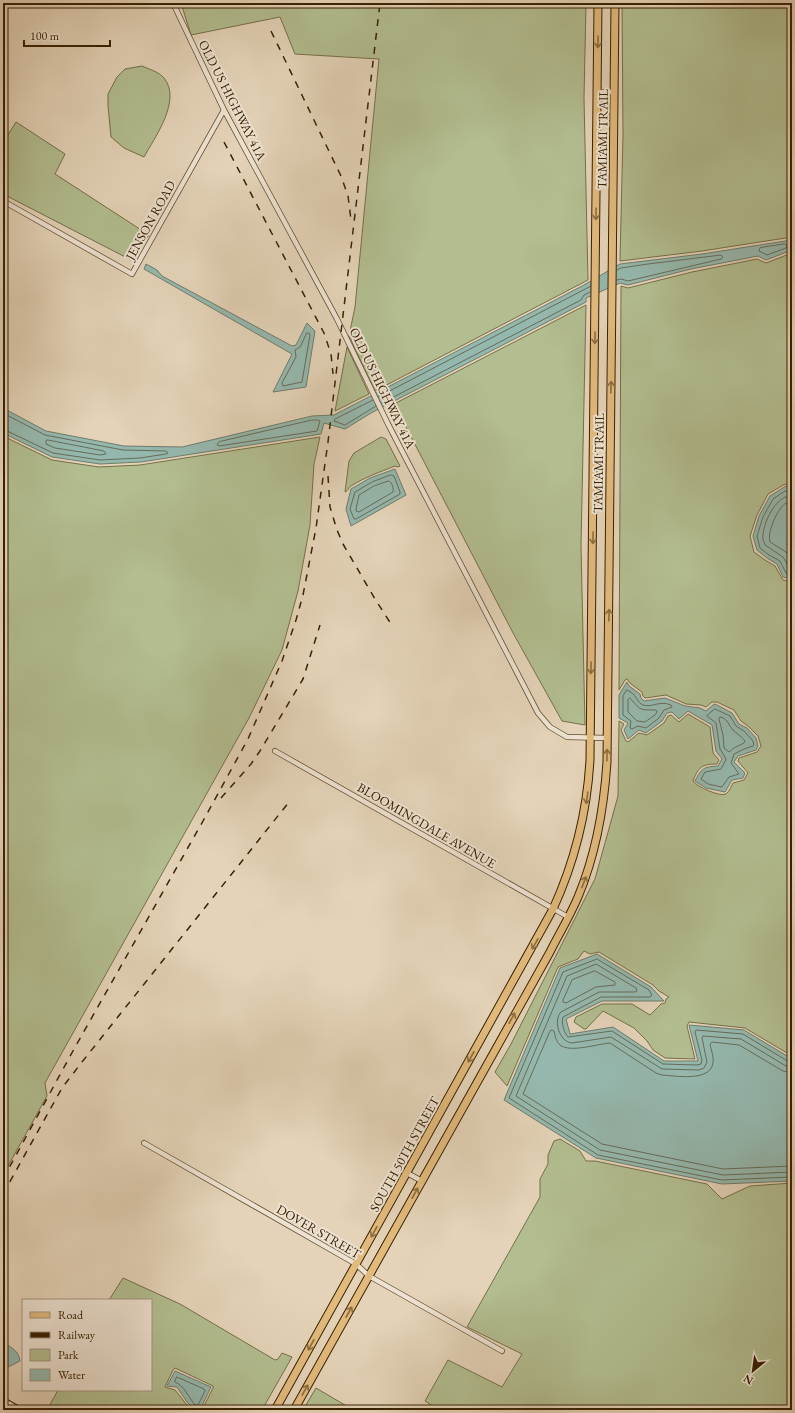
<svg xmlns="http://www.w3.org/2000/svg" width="795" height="1413" font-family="'EB Garamond',serif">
<rect width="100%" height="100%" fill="#e4d3b8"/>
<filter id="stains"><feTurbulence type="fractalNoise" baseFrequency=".005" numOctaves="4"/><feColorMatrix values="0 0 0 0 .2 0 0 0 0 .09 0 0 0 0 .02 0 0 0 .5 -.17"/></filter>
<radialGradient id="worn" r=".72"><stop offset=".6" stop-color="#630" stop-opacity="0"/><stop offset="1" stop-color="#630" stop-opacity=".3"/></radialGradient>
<path fill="#b2bd90" stroke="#756f48" d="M181,3H586L584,98L588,280L375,391L349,336L355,307L379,59L295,54L280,17L191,35Z
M622,3H792V237L702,251L620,261L623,135Z
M142,66C149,69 159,72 164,78C182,100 155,137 144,157L124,148L111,137L108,106V94L117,77L125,69Z
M16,122L65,154L55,174L149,235L133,258L135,262L3,194V143Z
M792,253V486L785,484L768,494L757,515L750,536L754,552L765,560L775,566L783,580L792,582V1056L745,1028L689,1022L687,1026L695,1059L665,1058L653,1050L647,1041L634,1028L603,1011L586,1029H584L574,1022L576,1017L602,1004H632L650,1015L661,1004L665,1003L666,999L669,997L659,991L653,985L599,952L590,954L584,951L578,959L558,967L507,1086L495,1072L511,1044L595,879L618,796L619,721L624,724L621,730L626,741L628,742L639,733L647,735L664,723L668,716L671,715L679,722L688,714L710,727L713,753L719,760L717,764C702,764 698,767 693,781C697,787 720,797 726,794C729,792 732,785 733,783L744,780L748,773L738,761L739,758L757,752L761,746L758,736L748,726L741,721L734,710L717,702H712L706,707L701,705L686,704L666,695L645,698L643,696L642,692L631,684L627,679L625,680L619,690L621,286L628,288L692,272L757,259L766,263Z
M586,305L581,546L585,725L562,721L512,631L394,404Z
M347,347L369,394L335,411Z
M3,436L52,460L99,467L140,465L320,437L314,464L310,525L298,591L282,650L249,718L45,1083L47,1096L3,1175Z
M381,437L386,439L400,466L398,467L395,466C380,472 365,477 351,486C348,488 349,490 345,492L349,461L354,453Z
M560,1139L580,1151L586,1161H595L707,1184L722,1199L750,1186L792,1183V1410H439L425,1401L448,1360L502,1387L522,1354L467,1327L540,1197V1179L548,1164V1155L554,1141Z
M123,1278L180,1304L275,1360L278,1359L282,1353L292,1357L262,1410H202L213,1388V1386L175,1368L173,1370L165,1387L175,1390L191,1410H47L58,1390H151V1300H109Z
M316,1388L350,1408V1410H303Z"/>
<path fill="#95b8ae" stroke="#707c69" d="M792,240V250L766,260L758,256L691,269L628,285L620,283L586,298V302L371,413L345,429L324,423L321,434L141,462L100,464L52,457L3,433V408L46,431L124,446L182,447L312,416L334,415L584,285L620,264L702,254Z
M146,264L157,270L162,276L292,346L296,345L307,323L315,331L306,387L273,392L292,354L144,269Z
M395,469L406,495L351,526L346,509L351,489L370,478Z
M786,486L792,490V579L783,577L777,564L767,558L757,550L753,536L759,516L770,496Z
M627,682L629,686L640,694L641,698L644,701L665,698L685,706L700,708L706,711L713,705L715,704L732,713L739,724L747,728L756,738L758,746L756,750L738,756L734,762L745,773L743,778L732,780L725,792L706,788L695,781C702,768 703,767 718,766L722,759L716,751L712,725L688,711L679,719L672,712L667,713L662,721L646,733L639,730L628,739L624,730L628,723L619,718V695Z
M597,954L651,987L664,1001H602L566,1019L570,1034L613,1027L664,1061H698L689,1025L744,1030L792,1059V1181L722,1184L596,1158L504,1100L560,968Z
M3,1343C11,1347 19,1351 20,1361L8,1367L3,1366Z
M175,1371L211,1387L200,1410H195L187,1402L177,1387L167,1386Z"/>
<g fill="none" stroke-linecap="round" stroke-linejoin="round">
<path stroke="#666c58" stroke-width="1" d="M785,244L787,246L786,248L767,255L759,251L760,248Z
M617,280L621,279L628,281L721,259L723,257L721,255L648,264L621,268L617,270
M307,333H309L310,335L302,382L283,386L282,383L296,357L295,350L300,347Z
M378,397L591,286
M373,400L335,419L334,421L345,425L376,406
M382,403L581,300L584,295L590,292
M3,413L45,435L123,450L166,451L168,453L166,454L140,458L100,460L53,453L3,429
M312,420H318L320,421L317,431L219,446L217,445L219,442Z
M48,440L104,451L106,454L100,455L55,448L46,444V441Z
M391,475L394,476L400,492V494L356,519H354L350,509L355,492L372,482Z
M389,481C392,482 394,489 393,492L359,512L356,511V509L359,495L374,486Z
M792,493L785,491L773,499L763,517L757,536L760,548L769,555L780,561L786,573L792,575
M792,498L785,497C773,503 764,522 763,535C762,538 764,542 765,545L783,557L790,569L792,570
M792,504L786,503C777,509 767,532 770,542L786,552L792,560
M627,690C637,694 637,703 643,705C653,708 659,700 671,705L672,707L664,710L659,718L646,728L638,726L632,729L630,728L631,721L623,715V696Z
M630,698C641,710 638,710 656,710L657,712L655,715L645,722L637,721L628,712V700Z
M715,709L730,716L736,726L744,731L753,741L754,745L753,746L744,749L734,754L731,763L739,774L729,777L722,787L708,784L701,779L705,772L721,769L726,760L725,757L720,749L716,723L707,716Z
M720,717C728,718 728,725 733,730C737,734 741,736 745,741L744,743L734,748L729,752L724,748L723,735L719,719Z
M595,971L615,982V985L596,987L566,1003L563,1002V1000L572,980Z
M792,1062H789L743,1034L696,1030L695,1032L702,1060L701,1064L697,1065L663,1064L612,1031L568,1037C564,1033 561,1022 563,1017L601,997H650L652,995L649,990L597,959L563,972L509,1098L598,1155L722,1180L792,1177
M792,1067L786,1066L741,1039L703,1036L702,1038L707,1062L704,1068L699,1070L662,1069L611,1037L572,1043C559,1042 553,1020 561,1012L599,992H635L637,991L636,988L596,964L567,976L516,1096L600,1150L723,1175L792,1172
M792,1073L783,1071L739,1045L712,1042L710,1044C711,1050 714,1057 713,1063C710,1082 676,1076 662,1075L656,1073L610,1043C597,1044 570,1053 560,1045C556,1041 555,1036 554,1031L552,1030L550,1031L523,1094L602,1144L723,1169L792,1166
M177,1377L204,1389L205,1391L198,1405H195C189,1398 184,1385 175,1382Z"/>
<defs>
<path id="street" d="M173,3L224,110L337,319L388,424L538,713L550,727L567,737L607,738
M597,92H614
M3,201L132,274L224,110
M275,751L568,917
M144,1143L356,1264L369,1276L502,1351
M407,1173L422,1181"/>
<path id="secondary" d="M3,1401L19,1410"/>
<path id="primary" d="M275,1410L553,909C575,861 587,813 590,760L598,3
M294,1410L550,952C559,934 570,916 578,897C596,854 604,808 607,762L615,3"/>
</defs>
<use href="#street" stroke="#634e2f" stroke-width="6"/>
<use href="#secondary" stroke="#382101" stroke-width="8"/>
<use href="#primary" stroke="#382101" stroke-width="9"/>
<use href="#street" stroke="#ede2d1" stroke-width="4.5"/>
<use href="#secondary" stroke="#ede2d1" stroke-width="6"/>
<use href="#primary" stroke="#e2ba7c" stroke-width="7"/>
<path stroke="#382101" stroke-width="1.5" stroke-dasharray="7 7" stroke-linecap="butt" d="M271,31L341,176L348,196L351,220
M224,142L324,333L331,354L333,374
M328,476L330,507L337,530L343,544L375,599L393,627
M221,798L251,764L260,751L303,679L320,625
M3,1179L74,1049L203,821L248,739L282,661L296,620L303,595L316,528L328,442L380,3
M3,1194L62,1088L82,1062L289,802"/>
</g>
<defs><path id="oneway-shaft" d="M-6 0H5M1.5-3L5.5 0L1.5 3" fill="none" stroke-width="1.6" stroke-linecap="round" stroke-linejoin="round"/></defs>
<g stroke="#8d6e3e">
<use href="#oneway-shaft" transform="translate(598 42) rotate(91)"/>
<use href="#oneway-shaft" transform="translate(596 214) rotate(91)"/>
<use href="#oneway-shaft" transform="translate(595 338) rotate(91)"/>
<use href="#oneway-shaft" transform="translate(611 387) rotate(-89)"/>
<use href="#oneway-shaft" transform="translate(593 538) rotate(91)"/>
<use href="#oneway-shaft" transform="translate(609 615) rotate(-89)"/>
<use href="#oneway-shaft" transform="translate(591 668) rotate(91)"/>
<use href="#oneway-shaft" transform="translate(607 755) rotate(-89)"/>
<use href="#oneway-shaft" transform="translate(587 798) rotate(98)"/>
<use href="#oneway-shaft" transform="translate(584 882) rotate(-69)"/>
<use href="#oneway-shaft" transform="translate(535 944) rotate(119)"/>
<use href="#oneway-shaft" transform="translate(512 1018) rotate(-61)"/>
<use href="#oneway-shaft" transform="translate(471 1057) rotate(119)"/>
<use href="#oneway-shaft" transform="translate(415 1193) rotate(-61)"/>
<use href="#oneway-shaft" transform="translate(374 1232) rotate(119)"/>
<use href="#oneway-shaft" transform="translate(349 1312) rotate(-61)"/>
<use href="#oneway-shaft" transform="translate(311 1345) rotate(119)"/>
<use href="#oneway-shaft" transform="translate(305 1390) rotate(-61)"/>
</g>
<g text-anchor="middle" stroke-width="4" stroke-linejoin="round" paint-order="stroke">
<g font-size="13" fill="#382101" stroke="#ede2d1">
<text transform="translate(233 100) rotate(63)" y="5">OLD US HIGHWAY 41A</text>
<text transform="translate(602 139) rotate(-89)" y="5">TAMIAMI TRAIL</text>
<text transform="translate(150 220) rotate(-61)" y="5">JENSON ROAD</text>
<text transform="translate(383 388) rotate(64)" y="5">OLD US HIGHWAY 41A</text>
<text transform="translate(598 463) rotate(-89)" y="5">TAMIAMI TRAIL</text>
<text transform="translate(427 825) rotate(30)" y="5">BLOOMINGDALE AVENUE</text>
<text transform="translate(404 1154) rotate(-61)" y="5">SOUTH 50TH STREET</text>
<text transform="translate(319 1231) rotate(30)" y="5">DOVER STREET</text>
</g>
</g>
<rect width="795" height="1413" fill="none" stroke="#e4d3b8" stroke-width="16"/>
<rect x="4" y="4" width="787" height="1405" fill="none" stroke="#382101" stroke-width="2"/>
<rect x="8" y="8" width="779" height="1397" fill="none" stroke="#382101"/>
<rect x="22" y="1299" width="130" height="92" fill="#ede2d1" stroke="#a5957e"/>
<rect x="30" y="1312" width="20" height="6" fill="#e2ba7c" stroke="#a5957e"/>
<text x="58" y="1319" font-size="12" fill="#382101">Road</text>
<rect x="30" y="1332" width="20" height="6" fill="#382101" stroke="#a5957e"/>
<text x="58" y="1339" font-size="12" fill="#382101">Railway</text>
<rect x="30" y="1349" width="20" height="12" fill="#b2bd90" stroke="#a5957e"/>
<text x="58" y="1359" font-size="12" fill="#382101">Park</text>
<rect x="30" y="1369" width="20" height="12" fill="#95b8ae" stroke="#a5957e"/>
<text x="58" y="1379" font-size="12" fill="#382101">Water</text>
<g transform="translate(753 1371) rotate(209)" stroke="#ede2d1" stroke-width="3" paint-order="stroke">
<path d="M0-3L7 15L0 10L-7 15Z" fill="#382101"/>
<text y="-6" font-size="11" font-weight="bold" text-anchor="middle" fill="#382101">N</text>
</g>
<path d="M24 40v6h86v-6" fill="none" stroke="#382101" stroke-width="2"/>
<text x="30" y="40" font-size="12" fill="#382101" stroke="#ede2d1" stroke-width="3" paint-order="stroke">100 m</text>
<rect width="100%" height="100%" filter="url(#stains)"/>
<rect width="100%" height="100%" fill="url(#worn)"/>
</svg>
